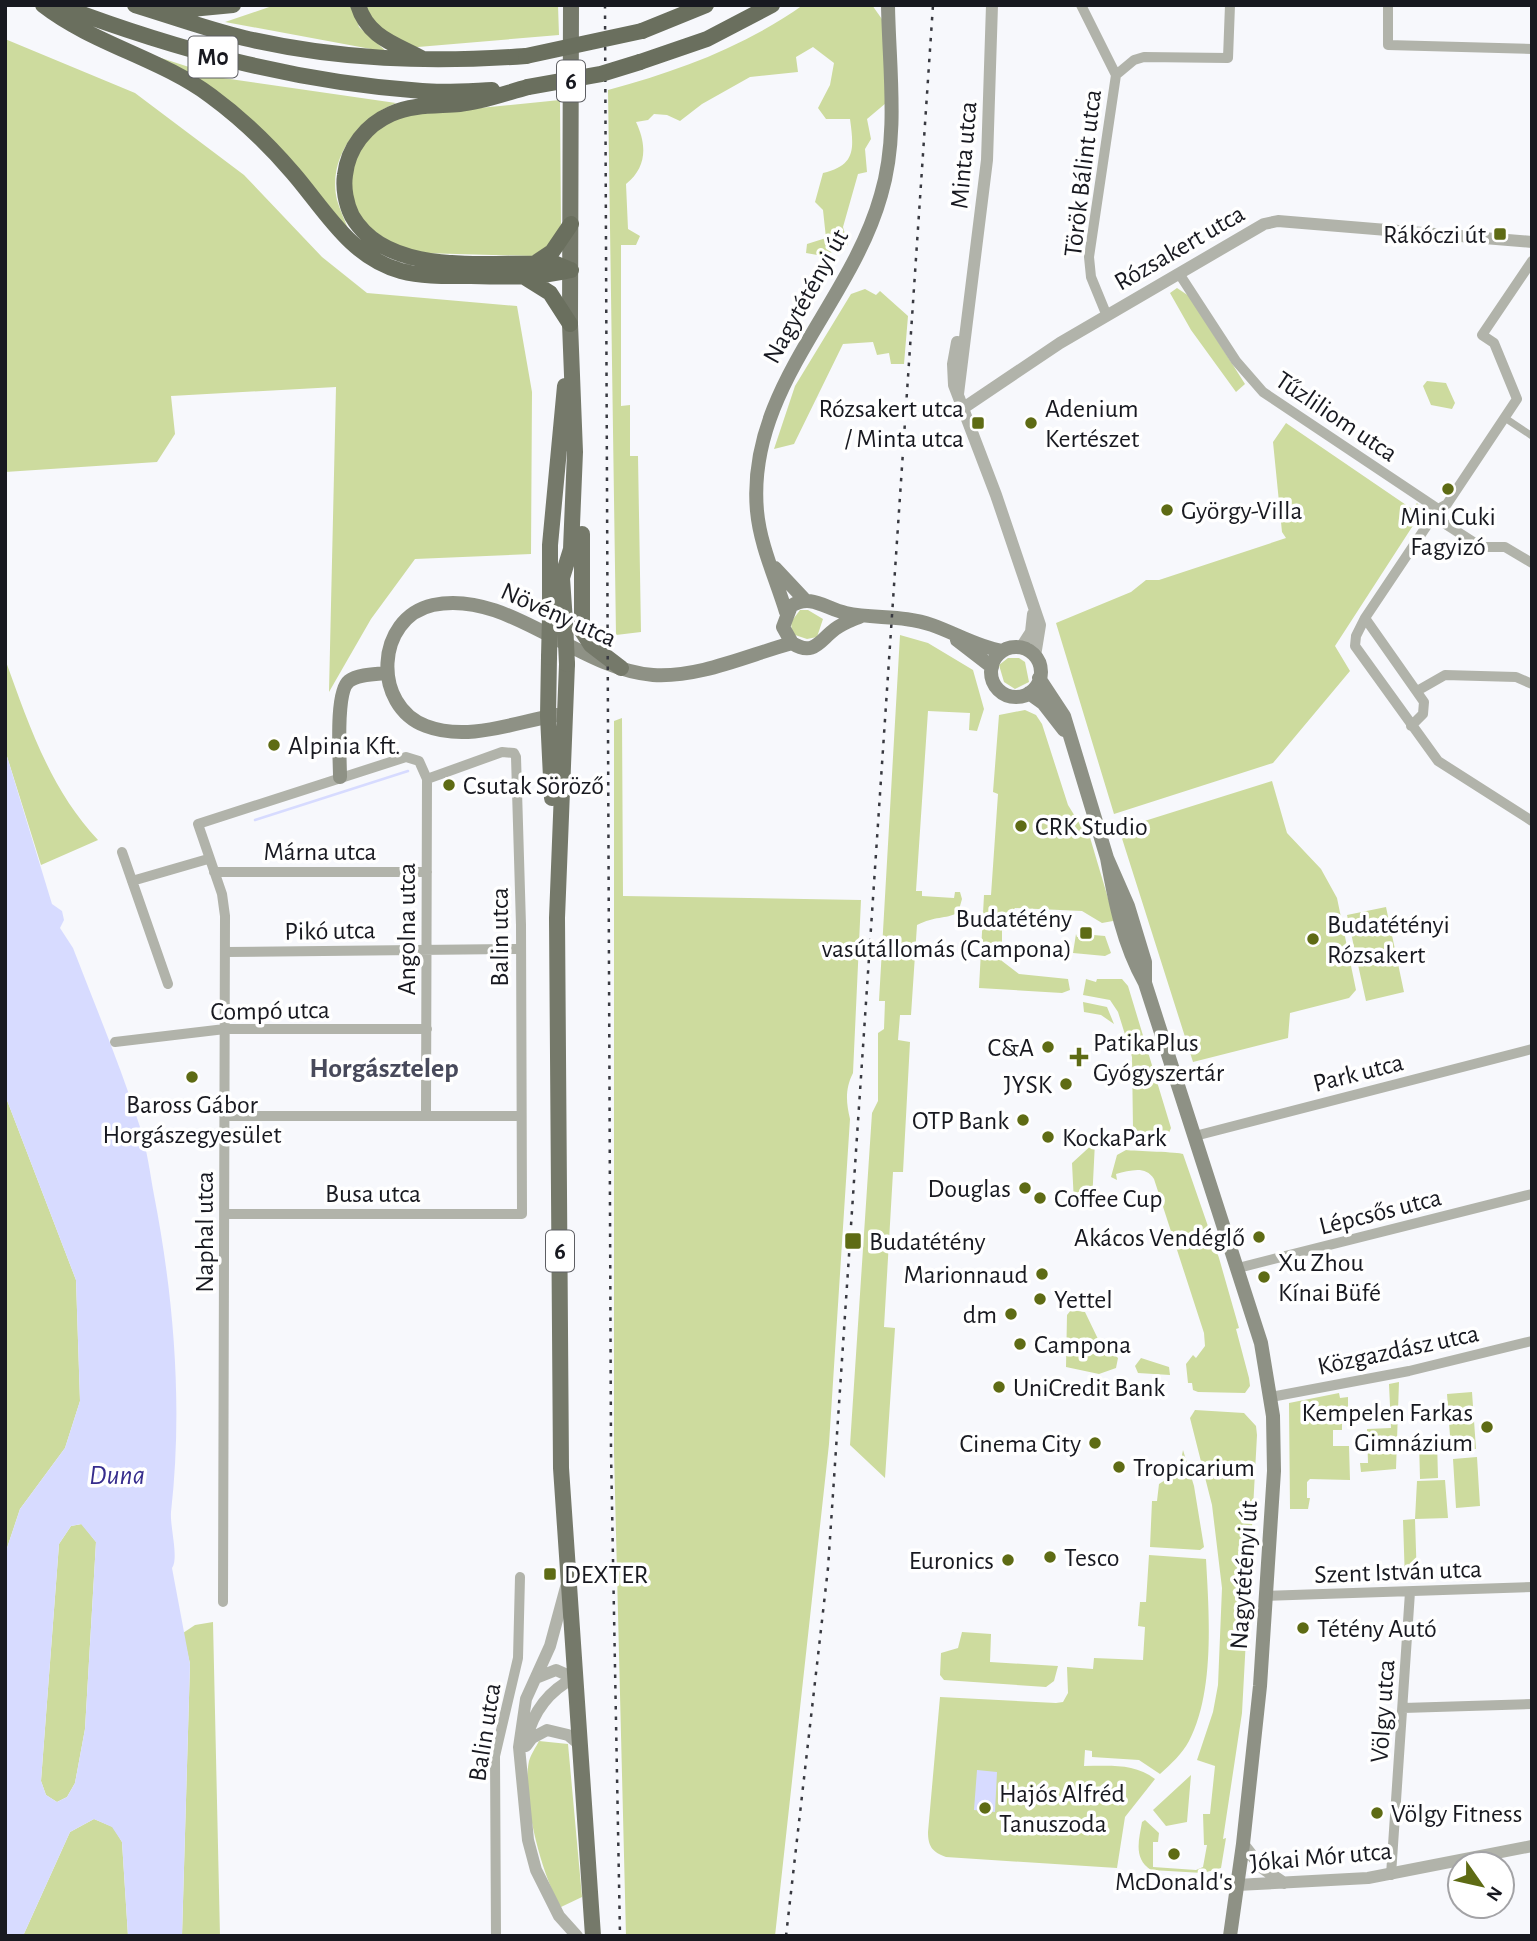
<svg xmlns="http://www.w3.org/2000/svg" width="1537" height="1941" font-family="'Alegreya Sans',sans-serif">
<rect width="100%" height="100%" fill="#f7f8fc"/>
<path fill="#cddb9e" d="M275,5H352L359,27L387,52L225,22Z
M364,5H558L559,35L406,48L374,23Z
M803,5H872L884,22L886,103L867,119L871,139L865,149L867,172L858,174L843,227L848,245L823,256L806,253L807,244L826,238L823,210L815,202L823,173C856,165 854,149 850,119H826L818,108L830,85L834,63L813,47L796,57L798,72L750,77L702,104L680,121L667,115L654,114L648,120L636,122C647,145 647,167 626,184L628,229L640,236L636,245H621V406L630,405V456H638L641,632L616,635L608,90C678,71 744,47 803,5Z
M5,39L135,93L244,175L322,257L367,293L517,306L532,392L531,554L415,559L371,619L329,692L336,387L171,396L175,434L157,462L5,472Z
M155,56L223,78L396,103C359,118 327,157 337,200C340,210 345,221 349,231L327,205Z
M560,100L561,224L556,241L532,256L421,253L399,248L364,224L351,202L350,181L356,156L369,134L398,116Z
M1177,288L1189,296L1245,384L1236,392L1191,330L1170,293Z
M865,289L876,295L880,291L908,316L904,364H891L889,353L877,355L873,342L843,344L794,444L774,449L795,386L851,294Z
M1427,381L1446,383L1455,403L1452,409L1431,405L1423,386Z
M1286,423L1412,509L1417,503C1424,510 1424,518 1420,527L1414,524L1335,646L1350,671L1273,763L1114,814L1056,623L1131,592L1146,580H1159L1286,538L1282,532L1273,442Z
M800,610H808L823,619L817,637L807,639L792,634L791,622Z
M900,635L928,643L973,670L984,709L977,731L969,730L970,713L928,711L916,891H922V896L954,898L955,892H960L962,899L958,913C945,919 935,916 917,925L911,1015H900L898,1040L910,1042L903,1172H893L884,1327L895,1328L885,1478L850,1445L872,1113L878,1101V1033L884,1029L885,1001H879Z
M1008,658H1019L1025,662L1029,682L1015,689L1004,682L999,665Z
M5,659C29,725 50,789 98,840L41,865L5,750Z
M1025,710L1036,715L1042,724L1068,805L1081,826L1086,824L1113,915V921L1102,923L1082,911L1015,908L1002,924V961L1019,974L1068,979L1070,990L1062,993L979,988L984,895H991L998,794L993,792L999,715Z
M622,718L623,896L861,900L853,1073C845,1089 846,1102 850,1119L829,1444L775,1936H626L614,1452V721Z
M1272,781L1287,833L1321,869L1337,898L1356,990L1349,998L1290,1013L1288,1038L1193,1062L1119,829Z
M1386,907L1404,992L1366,1001L1347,915Z
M1076,934L1077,937H1082V934L1105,936L1111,953L1105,956L1073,953Z
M1086,979L1096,982L1097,979H1122L1128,986L1171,1128L1168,1135H1148L1133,1129L1132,1057L1118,1012L1110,1000L1083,995Z
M1083,1002L1107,1007L1114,1024L1101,1015L1084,1012Z
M5,1095L76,1280L80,1401L65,1448L20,1509L5,1554Z
M1095,1142L1092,1202L1080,1208L1074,1203L1072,1163Z
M1126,1150C1135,1151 1179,1152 1183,1154L1219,1258L1239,1328L1236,1329L1249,1378L1250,1386L1245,1393L1198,1392L1193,1390L1192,1383H1188L1186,1364L1193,1355L1196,1358L1205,1346L1204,1333L1154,1179C1145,1165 1130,1171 1116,1174L1117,1180L1111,1177L1117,1155Z
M1071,1310L1085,1312L1098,1339L1118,1358L1116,1368L1099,1374L1066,1367L1067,1315Z
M1141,1358L1169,1367L1170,1375L1138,1373L1135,1366Z
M1399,1382L1396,1469L1361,1472L1360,1463H1368L1367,1429L1391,1428L1389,1384Z
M1472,1392L1476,1449L1451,1450L1447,1394Z
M1339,1393L1340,1398L1348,1397V1415L1342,1416V1430H1333V1446H1349L1350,1480L1310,1479L1307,1482V1498H1310L1308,1509H1290L1289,1403Z
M1195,1410L1244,1413L1256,1426L1257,1435L1242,1713L1223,1839L1226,1838L1221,1868L1203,1873L1151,1870C1133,1858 1139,1840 1142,1822L1145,1820L1159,1833L1158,1842H1153V1867L1196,1870L1203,1867L1207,1845H1204L1203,1814H1210L1215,1766L1197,1760L1213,1712L1218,1685L1222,1588L1212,1505L1190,1418Z
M1419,1440H1437L1438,1478L1420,1479Z
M1183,1450L1194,1486L1204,1547L1200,1550L1150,1547L1152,1501H1157L1159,1484L1179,1471Z
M1477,1457L1480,1506L1456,1508L1453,1459Z
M1445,1480L1448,1518L1415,1519L1417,1581H1405L1403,1520L1415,1519L1417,1481Z
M82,1524L96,1542L85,1729L75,1783L67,1797L57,1802L46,1795L41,1781L59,1544L71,1526Z
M1149,1555L1206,1559C1209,1614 1215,1691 1189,1741C1182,1754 1171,1764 1160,1774L1139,1760L1092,1757V1751L1085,1750L1084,1766C1110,1766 1134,1763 1155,1779L1125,1817L1117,1868L946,1857C932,1852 928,1846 928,1832L940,1697L1056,1703L1063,1702L1068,1693L1067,1667L1093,1669L1094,1658L1143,1660L1145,1627L1138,1626L1140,1602H1146Z
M213,1622L220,1936H182L190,1664L183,1633L195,1625Z
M962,1632L991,1634L990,1662L1058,1666L1054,1681L1046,1687L944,1680L940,1675L941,1653L958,1648Z
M539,1741L568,1744L582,1897L561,1907C542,1877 521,1797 529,1761C531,1754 536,1747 539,1741Z
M1191,1775L1187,1822L1166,1826L1153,1810Z
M94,1819L113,1827L122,1842L128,1936H23L70,1832Z"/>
<path fill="#d7dbff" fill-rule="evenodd" d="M5,750L52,904L62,911L64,920L60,928L73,948C96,1008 121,1067 140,1127C147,1149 150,1173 154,1195C174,1298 183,1407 171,1512C170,1528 179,1558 172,1568L190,1664L182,1936H128L122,1842L112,1827L94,1819L70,1832L23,1936H5V1554L20,1509L65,1448L80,1401L76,1280L5,1095ZM81,1524L96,1542L85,1729L75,1783L67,1797L57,1802L46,1795L41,1781L59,1544L71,1526Z
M977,1770L997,1772L995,1812L974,1810Z"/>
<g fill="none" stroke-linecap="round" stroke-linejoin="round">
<path stroke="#d7dbff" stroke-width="2.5" d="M255,820L408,771"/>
<path stroke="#b1b3aa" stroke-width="7" d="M1505,418L1532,436"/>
<path stroke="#b1b3aa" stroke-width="10" d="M1081,5L1116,75L1089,257L1091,277L1107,316
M1388,5V45L1532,49
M1116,75L1134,60L1144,57L1228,58L1230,5
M1180,275L1236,361L1263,392L1438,509L1365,618L1356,636L1355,646L1438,761L1532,821
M1438,509L1447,504L1517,399L1494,343L1482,335L1532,261
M1433,516L1481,547H1505L1532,563
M1365,618L1424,702L1423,714L1411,726
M1417,691L1445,675L1516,677L1532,684
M122,852L168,984
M214,872H427
M132,881L208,859
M226,952L519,949
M115,1042L225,1029H427
M225,1116H520
M1195,1136L1532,1049
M225,1214H522L521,925L516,757L514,753L502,752L427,779
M1238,1268L1532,1194
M1271,1397L1409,1371L1532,1341
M1266,1596L1532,1587
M223,1602L225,916L222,894L198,824L406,757L419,761L427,779L426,1114
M1403,1708L1532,1704
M1391,1875L1410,1592
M496,1936L495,1756L518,1658L520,1577"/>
<path stroke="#b1b3aa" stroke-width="12" d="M957,342L953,364L954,385L996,495L1040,625L1035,656
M958,394L987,160L992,5
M962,409L1060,343L1264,224L1278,221L1532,242
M1022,646L1031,632L1033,614
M566,1587L550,1646L526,1699L519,1747L528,1840L536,1870L559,1916L577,1936
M536,1678L556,1670L574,1678
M526,1740C533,1712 548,1691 574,1678
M526,1746L532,1738L547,1730L568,1735L580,1745
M1243,1844L1261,1867L1284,1883
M1237,1885L1368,1878L1532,1846"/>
<path stroke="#8e9185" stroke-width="14" d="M775,568L805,600
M786,612C776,579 760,545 757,511C746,389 850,306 881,195C899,135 889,68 888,5
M861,616C852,620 843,623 835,629C820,640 814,657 792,643L783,627L791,606C811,593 826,609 846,613C874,619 904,615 932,625C955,633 978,647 1002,651
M957,640L992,667
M991 672a25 25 0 1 1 50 0a25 25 0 1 1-50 0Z
M1039,678L1064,716L1107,858L1128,906L1145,962V982
M1029,693L1043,703L1064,730
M557,715C515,722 468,742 426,726C372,706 375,618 433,605C508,589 577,669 653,675C699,678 748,655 792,643
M340,777C340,758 335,692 349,681C358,674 376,674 387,673
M1107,858C1115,902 1123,944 1145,983L1261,1343L1273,1416L1274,1471L1260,1686L1243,1844L1230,1936"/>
<path stroke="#75796a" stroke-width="16" d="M582,534V631L591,645L621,668
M550,616V545L565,386
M565,622L562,578L571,549L575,452L570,324L571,5
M549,657L548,716L552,798
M567,664L557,918L561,1468L593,1936"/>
<path stroke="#6a6f5e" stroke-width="16" d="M43,5C93,44 160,58 211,96C241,118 269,145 293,173C325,210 350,257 401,271C423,277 448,276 470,276C505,277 537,278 571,270
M58,5C176,50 295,82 422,91C445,93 469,91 492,90
M135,5C171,16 207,29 244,38C338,60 430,63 526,56
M358,5C368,38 396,44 423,59
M166,6L191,9L233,5
M642,31L706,5
M640,62L707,39L772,5
M528,87C506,93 482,102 460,104C437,106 413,104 391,114C366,125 348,148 345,175C343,188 346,204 352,216C389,280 494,260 556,264L568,269
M537,262L552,252L571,224
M526,278L550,293L570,324"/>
<path stroke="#383940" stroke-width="2.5" stroke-dasharray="3.5 7" stroke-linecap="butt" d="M605,5L611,1452L620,1936
M786,1936L828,1568L933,5"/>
<path stroke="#75796a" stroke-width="16" d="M565,622L567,664
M549,657L550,616"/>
<path stroke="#6a6f5e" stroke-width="16" d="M526,56L642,31
M528,87L601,74L640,62"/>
</g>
<g fill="#5e6b14" stroke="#fff" stroke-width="2.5">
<rect x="1493" y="227" width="14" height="14" rx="3.5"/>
<rect x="971" y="416" width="14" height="14" rx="3.5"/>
<circle cx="1031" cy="423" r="7"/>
<circle cx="1448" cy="489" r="7"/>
<circle cx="1167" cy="510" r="7"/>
<circle cx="274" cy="745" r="7"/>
<circle cx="449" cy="785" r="7"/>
<circle cx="1021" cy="826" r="7"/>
<rect x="1079" y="926" width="14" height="14" rx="3.5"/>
<circle cx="1313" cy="939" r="7"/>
<circle cx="1048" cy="1047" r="7"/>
<path d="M1075.5 1046.5h7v7h7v7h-7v7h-7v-7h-7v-7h7z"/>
<circle cx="192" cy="1077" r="7"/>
<circle cx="1066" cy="1084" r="7"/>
<circle cx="1023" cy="1120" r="7"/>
<circle cx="1048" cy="1137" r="7"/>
<circle cx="1025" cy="1188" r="7"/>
<circle cx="1040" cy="1198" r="7"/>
<circle cx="1259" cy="1237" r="7"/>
<rect x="844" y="1232" width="18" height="18" rx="3.5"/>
<circle cx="1042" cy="1274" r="7"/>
<circle cx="1264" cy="1277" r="7"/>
<circle cx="1040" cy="1299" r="7"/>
<circle cx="1011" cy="1314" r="7"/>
<circle cx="1020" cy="1344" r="7"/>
<circle cx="999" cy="1387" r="7"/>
<circle cx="1487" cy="1427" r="7"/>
<circle cx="1095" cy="1443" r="7"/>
<circle cx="1119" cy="1467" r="7"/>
<circle cx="1050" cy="1557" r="7"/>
<circle cx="1008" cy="1560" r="7"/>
<rect x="543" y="1567" width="14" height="14" rx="3.5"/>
<circle cx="1303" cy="1628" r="7"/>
<circle cx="985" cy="1808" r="7"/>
<circle cx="1377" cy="1813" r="7"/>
<circle cx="1174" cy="1854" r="7"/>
</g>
<g text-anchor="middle" stroke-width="7" stroke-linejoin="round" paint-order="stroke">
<g fill="#fff" stroke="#5d5e63" stroke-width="2">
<rect x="188.5" y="36.5" width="49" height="41" rx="5"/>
<rect x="557" y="60.5" width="28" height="41" rx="5"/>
<rect x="546" y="1230.5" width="28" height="41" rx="5"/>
</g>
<g font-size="24" font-weight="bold" fill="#181920">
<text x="213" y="65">M0</text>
<text x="571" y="89">6</text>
<text x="560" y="1259">6</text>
</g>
<g font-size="26" fill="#181920" stroke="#fff">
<text transform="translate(963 155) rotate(-85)" y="9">Minta utca</text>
<text transform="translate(1082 173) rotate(-83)" y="9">Török Bálint utca</text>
<text transform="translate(1179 247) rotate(-30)" y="9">Rózsakert utca</text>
<text transform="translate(805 296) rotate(-61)" y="9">Nagytétényi út</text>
<text transform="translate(1337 416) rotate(34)" y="9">Tűzliliom utca</text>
<text transform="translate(559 614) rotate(24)" y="9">Növény utca</text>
<text x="320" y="860">Márna utca</text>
<text transform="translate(406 929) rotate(-90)" y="9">Angolna utca</text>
<text transform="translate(330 930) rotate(-1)" y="9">Pikó utca</text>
<text transform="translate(499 937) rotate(-90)" y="9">Balin utca</text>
<text transform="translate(270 1010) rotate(-1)" y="9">Compó utca</text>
<text transform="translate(1358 1072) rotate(-14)" y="9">Park utca</text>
<text x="373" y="1202">Busa utca</text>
<text transform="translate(1380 1211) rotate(-14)" y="9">Lépcsős utca</text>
<text transform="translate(204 1232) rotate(-90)" y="9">Naphal utca</text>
<text transform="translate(1398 1349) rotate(-12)" y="9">Közgazdász utca</text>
<text transform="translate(1398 1571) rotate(-2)" y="9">Szent István utca</text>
<text transform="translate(1243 1575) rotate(-86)" y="9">Nagytétényi út</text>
<text transform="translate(1382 1711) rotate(-86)" y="9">Völgy utca</text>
<text transform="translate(484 1732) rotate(-81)" y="9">Balin utca</text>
<text transform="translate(1321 1856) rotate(-5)" y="9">Jókai Mór utca</text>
</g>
<g font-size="26" fill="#181920" stroke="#fff" text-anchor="start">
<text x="1486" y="243" text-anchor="end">Rákóczi út</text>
<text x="964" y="417" text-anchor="end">Rózsakert utca<tspan x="964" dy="30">/ Minta utca</tspan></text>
<text x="1045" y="417">Adenium<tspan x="1045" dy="30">Kertészet</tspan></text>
<text x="1181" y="519">György-Villa</text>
<text x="1448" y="525" text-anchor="middle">Mini Cuki<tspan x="1448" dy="30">Fagyizó</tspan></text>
<text x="288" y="754">Alpinia Kft.</text>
<text x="463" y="794">Csutak Söröző</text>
<text x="1035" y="835">CRK Studio</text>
<text x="1072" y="927" text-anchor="end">Budatétény<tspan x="1072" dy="30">vasútállomás (Campona)</tspan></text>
<text x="1327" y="933">Budatétényi<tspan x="1327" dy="30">Rózsakert</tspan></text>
<text x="1093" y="1051">PatikaPlus<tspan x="1093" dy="30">Gyógyszertár</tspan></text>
<text x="1034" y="1056" text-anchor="end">C&amp;A</text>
<text x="1052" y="1093" text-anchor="end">JYSK</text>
<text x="192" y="1113" text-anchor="middle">Baross Gábor<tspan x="192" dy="30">Horgászegyesület</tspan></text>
<text x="1009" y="1129" text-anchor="end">OTP Bank</text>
<text x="1062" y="1146">KockaPark</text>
<text x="1011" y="1197" text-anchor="end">Douglas</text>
<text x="1054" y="1207">Coffee Cup</text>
<text x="1245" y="1246" text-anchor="end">Akácos Vendéglő</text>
<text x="869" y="1250">Budatétény</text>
<text x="1278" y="1271">Xu Zhou<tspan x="1278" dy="30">Kínai Büfé</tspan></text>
<text x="1028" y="1283" text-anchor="end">Marionnaud</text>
<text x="1054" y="1308">Yettel</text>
<text x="997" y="1323" text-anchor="end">dm</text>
<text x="1034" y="1353">Campona</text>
<text x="1013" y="1396">UniCredit Bank</text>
<text x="1473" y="1421" text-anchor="end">Kempelen Farkas<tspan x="1473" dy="30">Gimnázium</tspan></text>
<text x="1081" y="1452" text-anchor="end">Cinema City</text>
<text x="1133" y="1476">Tropicarium</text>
<text x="1064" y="1566">Tesco</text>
<text x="994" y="1569" text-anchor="end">Euronics</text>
<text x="564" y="1583">DEXTER</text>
<text x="1317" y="1637">Tétény Autó</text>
<text x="999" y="1802">Hajós Alfréd<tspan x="999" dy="30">Tanuszoda</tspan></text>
<text x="1391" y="1822">Völgy Fitness</text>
<text x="1174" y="1890" text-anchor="middle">McDonald's</text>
</g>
<g font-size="28" font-weight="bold" fill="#484a5b" stroke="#fff">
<text x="384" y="1077">Horgásztelep</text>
</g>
<g font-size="28" font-style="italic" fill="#362d8d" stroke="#fff">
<text x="117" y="1484">Duna</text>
</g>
</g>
<rect width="1537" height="1941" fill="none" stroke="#181920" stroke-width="14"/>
<g transform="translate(1481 1885) rotate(124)"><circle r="33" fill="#ffffff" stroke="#a3a3a6" stroke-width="2"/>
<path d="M0-5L12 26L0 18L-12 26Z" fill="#5e6b14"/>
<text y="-10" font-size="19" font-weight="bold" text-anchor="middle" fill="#181920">N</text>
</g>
</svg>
